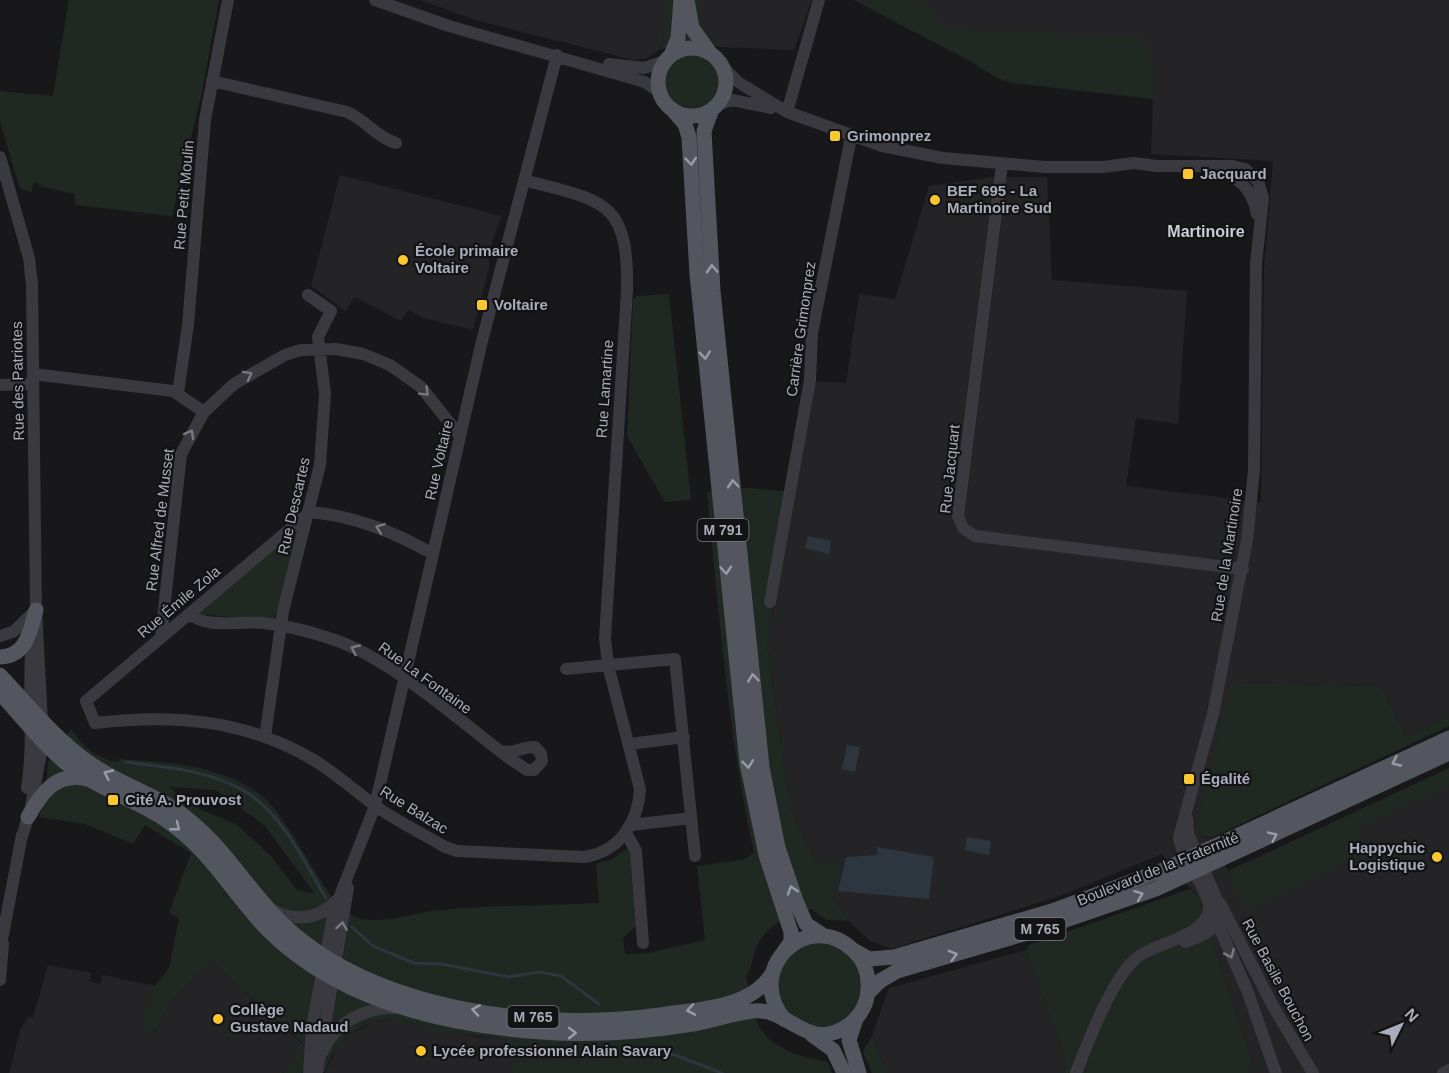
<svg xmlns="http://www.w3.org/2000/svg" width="1449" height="1073" font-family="Arial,sans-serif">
<rect width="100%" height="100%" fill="#18181a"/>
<path fill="#242427" d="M420,0H663L664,41L659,50L646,59L633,60L476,20Z
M698,0H812L794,50L719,47L698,22Z
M854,0H1449V717L1407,737L1381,686L1232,683L1196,824L1204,837L1211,838L1228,871L1449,772V1073H1249L1253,1064L1199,899L1162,854L1060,896L891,949L870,941L849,921L831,894L790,807L767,644L789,523L808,381L846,383L859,294L895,299L929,186L993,177H1047L1052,280L1187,291L1178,424L1136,418L1126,486L1261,502L1264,269L1273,161L1151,154L1153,99L1013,83L997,78L970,61Z
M340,175L501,216L489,252V268L473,330L423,318L408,310L401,321L355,297L345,311L311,286Z
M1026,950L1064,1056L1065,1073H887L872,1036L889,988Z
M210,961L305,1046L283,1073H9L21,1028L29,1017H33L48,965L91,973L89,981L100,984L103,975L155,986L141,1028L156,1032L168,1005Z
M395,1019L478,1037L504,1038L513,1073H325L338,1046L350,1034L373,1022Z"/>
<path fill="#1f2921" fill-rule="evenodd" d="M69,0H219L202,92L172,216L75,205V194L39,186V183H33L32,192L20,189L0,121V91L53,96Z
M663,0H698V22L719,47C697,37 681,43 659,50L664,41Z
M863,0H918L928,5L945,29L1145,37L1154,71L1153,99L1013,83L997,78L970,61L861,4Z
M665 81a27 27 0 1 1 54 0a27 27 0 1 1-54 0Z
M669,294L691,500L665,502L627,436L633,300L637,296Z
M749,488L793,492L767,645L790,807L816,862L840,864L831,894L849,921L826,920L811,909C786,918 763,925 754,954C751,962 752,969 746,976C750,990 751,1009 757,1022C769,1049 802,1057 828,1062L832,1073H513L504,1038C480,1037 458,1033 434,1029C422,1026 411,1021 398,1020C364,1016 335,1040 325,1072L303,1068L302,1073H283L305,1045L210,961L168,1005L156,1032L141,1028L155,986L169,968L179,918L169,913L191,853L145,825L133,844L85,824L39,817L46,798L48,762L71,729C83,747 96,758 117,762L119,759C166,762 223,765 262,796C278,809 296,840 307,858C318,875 333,905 351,915C374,928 416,912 441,910C493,905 547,906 599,903L596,863L611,860L628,848L633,855L637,925L623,938L625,954L649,953L705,940L697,866L743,860L754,853C728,734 719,613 707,492ZM169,787L216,790L265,826L315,894L297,890L271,856L236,824L199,809Z
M302,525L274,621L197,614Z
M1231,683L1381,686L1407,737L1449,717V726L1211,838L1199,833L1196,824Z
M1449,768V785L1356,828L1368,852L1245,910L1228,871Z
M1190,889L1199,899L1253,1064L1249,1073H1065L1064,1056L1026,950L1029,945Z
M778 985a42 42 0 1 1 84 0a42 42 0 1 1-84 0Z
M872,1036L887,1073H872L863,1052Z"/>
<path fill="#2d363f" d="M808,536L831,541L829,554L805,548Z
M847,745L860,747L855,772L842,769Z
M967,837L991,841L989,855L965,850Z
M877,847L934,857L929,899L838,891L846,857L877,855Z"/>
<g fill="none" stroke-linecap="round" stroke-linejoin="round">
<path stroke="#2d363f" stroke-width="3" d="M125,762C165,767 210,770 246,792C282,814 305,863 326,898
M352,927L373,946L414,963L441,964L509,977L539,972L561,976L599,1004
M669,1053L722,1073"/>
<path stroke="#39393f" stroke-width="12" d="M375,0L449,26L645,82L660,93
M609,64L644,68L665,61
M721,65L738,82L787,112L882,146L943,158L1045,167H1103L1134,163L1157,166H1233L1245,169L1258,181L1263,198L1256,264L1254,470L1247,540L1213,714L1179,837C1181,859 1211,892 1209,909C1205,937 1158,942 1139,956C1113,975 1088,1042 1076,1073
M212,81L347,112C366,120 376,137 396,143
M716,105L732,100L771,108
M787,112L819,0
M0,157L29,258L32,285L36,610L43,741L31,807L21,840
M1002,164L958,516L963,528L975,536L1243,569
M1214,169C1239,177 1252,188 1257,214
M33,374L173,391L204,412
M0,385L33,384
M178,393L188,325L205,120L228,0
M433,554C394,532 355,516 310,512L86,701L95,723C171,714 244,719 312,759C334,772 353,789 374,805C396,821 422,833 445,847L457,851L584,857C619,852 638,823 640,789L608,665L605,638L627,291C629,199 603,201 524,180
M770,602L810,380L812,333L851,137
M189,614C211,630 239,620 264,623C288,626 312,632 335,640C391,659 460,721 509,758L527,770H534L542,761L541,754L535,747C522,746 514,755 500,751
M0,636L13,632L35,611
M161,637L181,454L204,412L234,384L285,355L301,350L336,349L363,354L390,365L421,387L460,436
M566,669L675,659L695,856
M265,737L283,611L320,465L325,394L318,337L331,311L308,295
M630,744L684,737
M27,788C35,738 27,688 32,638
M631,825L691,818
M626,833L636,851L643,943
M1220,903L1274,1008L1313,1073
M272,910C296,922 318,920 337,900
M1215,918L1247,990L1276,1073
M1185,942C1202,936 1219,930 1221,909L1188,834L1187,818
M0,950L22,835
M0,980L3,944
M323,1051C335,1022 366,1007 396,1008
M309,1073L312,1026L334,911L375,806L482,341L557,55
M317,1073L348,888
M1443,1073L1449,1070"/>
<path stroke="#54565f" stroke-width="15" d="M687,0L692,28L710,53
M658 82a34 34 0 1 1 68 0a34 34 0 1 1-68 0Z
M671,55L678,38L681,0
M672,109L685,124L689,137L697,274L747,763L766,855L791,932V942L785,950
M712,109L704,131L713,291L762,767L778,848L796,901L806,924L824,936
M0,657C27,656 30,631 36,610
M0,675C28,705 57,741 91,764C122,786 159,795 189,820C228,851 250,894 286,927C377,1011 542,1032 660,1015C697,1009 749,1009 771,975
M0,693C26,721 50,754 82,775C113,795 149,805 178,829C214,857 235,896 267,929C338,1001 443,1025 541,1032C592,1036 643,1032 693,1024C713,1021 733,1013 753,1011C790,1007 807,1054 849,1025C860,1016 868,1003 868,988C869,974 864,960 853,950C808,907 742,970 785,1020
M28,817C41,793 57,771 87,779
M855,951L869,959L894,957L1052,911L1163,870L1449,738
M868,993L880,981L897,971L1034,931L1156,889L1449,753
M856,1019L849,1040L859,1073
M812,1035L833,1050L844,1073"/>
</g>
<defs><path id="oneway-chevron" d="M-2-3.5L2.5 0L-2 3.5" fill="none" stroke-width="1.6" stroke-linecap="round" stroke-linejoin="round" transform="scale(1.5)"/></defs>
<g stroke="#989ca9">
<use href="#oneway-chevron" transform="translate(691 161) rotate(85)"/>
<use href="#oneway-chevron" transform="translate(712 269) rotate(-93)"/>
<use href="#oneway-chevron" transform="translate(705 355) rotate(84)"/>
<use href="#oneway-chevron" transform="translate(733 484) rotate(-95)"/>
<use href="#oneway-chevron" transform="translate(726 570) rotate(85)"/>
<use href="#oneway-chevron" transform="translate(753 678) rotate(-96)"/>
<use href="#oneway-chevron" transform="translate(1396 762) rotate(155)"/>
<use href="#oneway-chevron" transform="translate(748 764) rotate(83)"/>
<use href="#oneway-chevron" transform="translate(108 774) rotate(-155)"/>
<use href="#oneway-chevron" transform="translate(176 827) rotate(38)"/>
<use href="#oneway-chevron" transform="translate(1273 836) rotate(-25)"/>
<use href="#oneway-chevron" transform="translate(792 890) rotate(-108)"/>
<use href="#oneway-chevron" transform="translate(1139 895) rotate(-20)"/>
<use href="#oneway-chevron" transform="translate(953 955) rotate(-16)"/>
<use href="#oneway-chevron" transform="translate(476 1010) rotate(-171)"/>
<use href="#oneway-chevron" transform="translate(691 1010) rotate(170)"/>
<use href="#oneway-chevron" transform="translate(572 1033)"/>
</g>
<g stroke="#777983">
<use href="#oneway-chevron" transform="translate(248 375) rotate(-29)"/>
<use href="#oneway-chevron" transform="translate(425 392) rotate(45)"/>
<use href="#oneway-chevron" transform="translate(190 434) rotate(-61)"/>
<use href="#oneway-chevron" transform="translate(380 528) rotate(-160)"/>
<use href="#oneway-chevron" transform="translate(355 649) rotate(-155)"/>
<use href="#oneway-chevron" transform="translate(342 926) rotate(-81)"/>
<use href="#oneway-chevron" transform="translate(1230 954) rotate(66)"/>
</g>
<g fill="#fbc72f" stroke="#131315" stroke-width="2">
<rect x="829" y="130" width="12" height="12" rx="3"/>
<rect x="1182" y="168" width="12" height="12" rx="3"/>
<circle cx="935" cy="200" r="6"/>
<circle cx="403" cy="260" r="6"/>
<rect x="476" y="299" width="12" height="12" rx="3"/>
<rect x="1183" y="773" width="12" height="12" rx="3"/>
<rect x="107" y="794" width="12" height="12" rx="3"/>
<circle cx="1437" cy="857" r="6"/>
<circle cx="218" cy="1019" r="6"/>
<circle cx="421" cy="1051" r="6"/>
</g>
<g text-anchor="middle" stroke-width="4.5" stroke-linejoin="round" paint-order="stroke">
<g fill="#131315" stroke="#7c7f89" stroke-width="1.5">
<rect x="697.5" y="519" width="51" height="22" rx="4.5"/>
<rect x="1014.5" y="918" width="51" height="22" rx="4.5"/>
<rect x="507.5" y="1006" width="51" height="22" rx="4.5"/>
</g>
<g font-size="14" font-weight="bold" fill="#a9adbb">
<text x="723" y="535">M 791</text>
<text x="1040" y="934">M 765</text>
<text x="533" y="1022">M 765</text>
</g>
<g font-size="15" font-weight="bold" fill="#a9adbb" stroke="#131315" text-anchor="start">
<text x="847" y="141">Grimonprez</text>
<text x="1200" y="179">Jacquard</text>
<text x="947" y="196">BEF 695 - La<tspan x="947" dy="17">Martinoire Sud</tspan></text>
<text x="415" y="256">École primaire<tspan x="415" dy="17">Voltaire</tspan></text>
<text x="494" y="310">Voltaire</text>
<text x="1201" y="784">Égalité</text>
<text x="125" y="805">Cité A. Prouvost</text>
<text x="1425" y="853" text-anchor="end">Happychic<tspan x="1425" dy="17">Logistique</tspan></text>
<text x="230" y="1015">Collège<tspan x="230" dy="17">Gustave Nadaud</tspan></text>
<text x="433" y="1056">Lycée professionnel Alain Savary</text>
</g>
<g font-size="15" fill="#a9adbb" stroke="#131315">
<text transform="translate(184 195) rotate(-85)" y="5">Rue Petit Moulin</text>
<text transform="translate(801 329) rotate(-82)" y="5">Carrière Grimonprez</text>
<text transform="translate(18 381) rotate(-91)" y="5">Rue des Patriotes</text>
<text transform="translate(605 389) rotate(-86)" y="5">Rue Lamartine</text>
<text transform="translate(439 460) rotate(-77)" y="5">Rue Voltaire</text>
<text transform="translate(950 469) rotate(-84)" y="5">Rue Jacquart</text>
<text transform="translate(294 506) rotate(-77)" y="5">Rue Descartes</text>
<text transform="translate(160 520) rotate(-83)" y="5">Rue Alfred de Musset</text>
<text transform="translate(1227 555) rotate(-81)" y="5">Rue de la Martinoire</text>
<text transform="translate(179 602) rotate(-40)" y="5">Rue Émile Zola</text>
<text transform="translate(425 678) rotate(36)" y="5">Rue La Fontaine</text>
<text transform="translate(414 810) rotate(32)" y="5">Rue Balzac</text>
<text transform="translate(1158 869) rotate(-22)" y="5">Boulevard de la Fraternité</text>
<text transform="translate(1278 980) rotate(62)" y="5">Rue Basile Bouchon</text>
</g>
<g font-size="16" font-weight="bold" fill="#cbcdd6" stroke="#131315">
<text x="1206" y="237">Martinoire</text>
</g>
</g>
<g transform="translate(1401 1025) rotate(47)" stroke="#131315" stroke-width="4.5" paint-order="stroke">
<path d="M0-4.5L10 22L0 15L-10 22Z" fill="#a9adbb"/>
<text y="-9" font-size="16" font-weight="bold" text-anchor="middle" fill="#a9adbb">N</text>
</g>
</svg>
